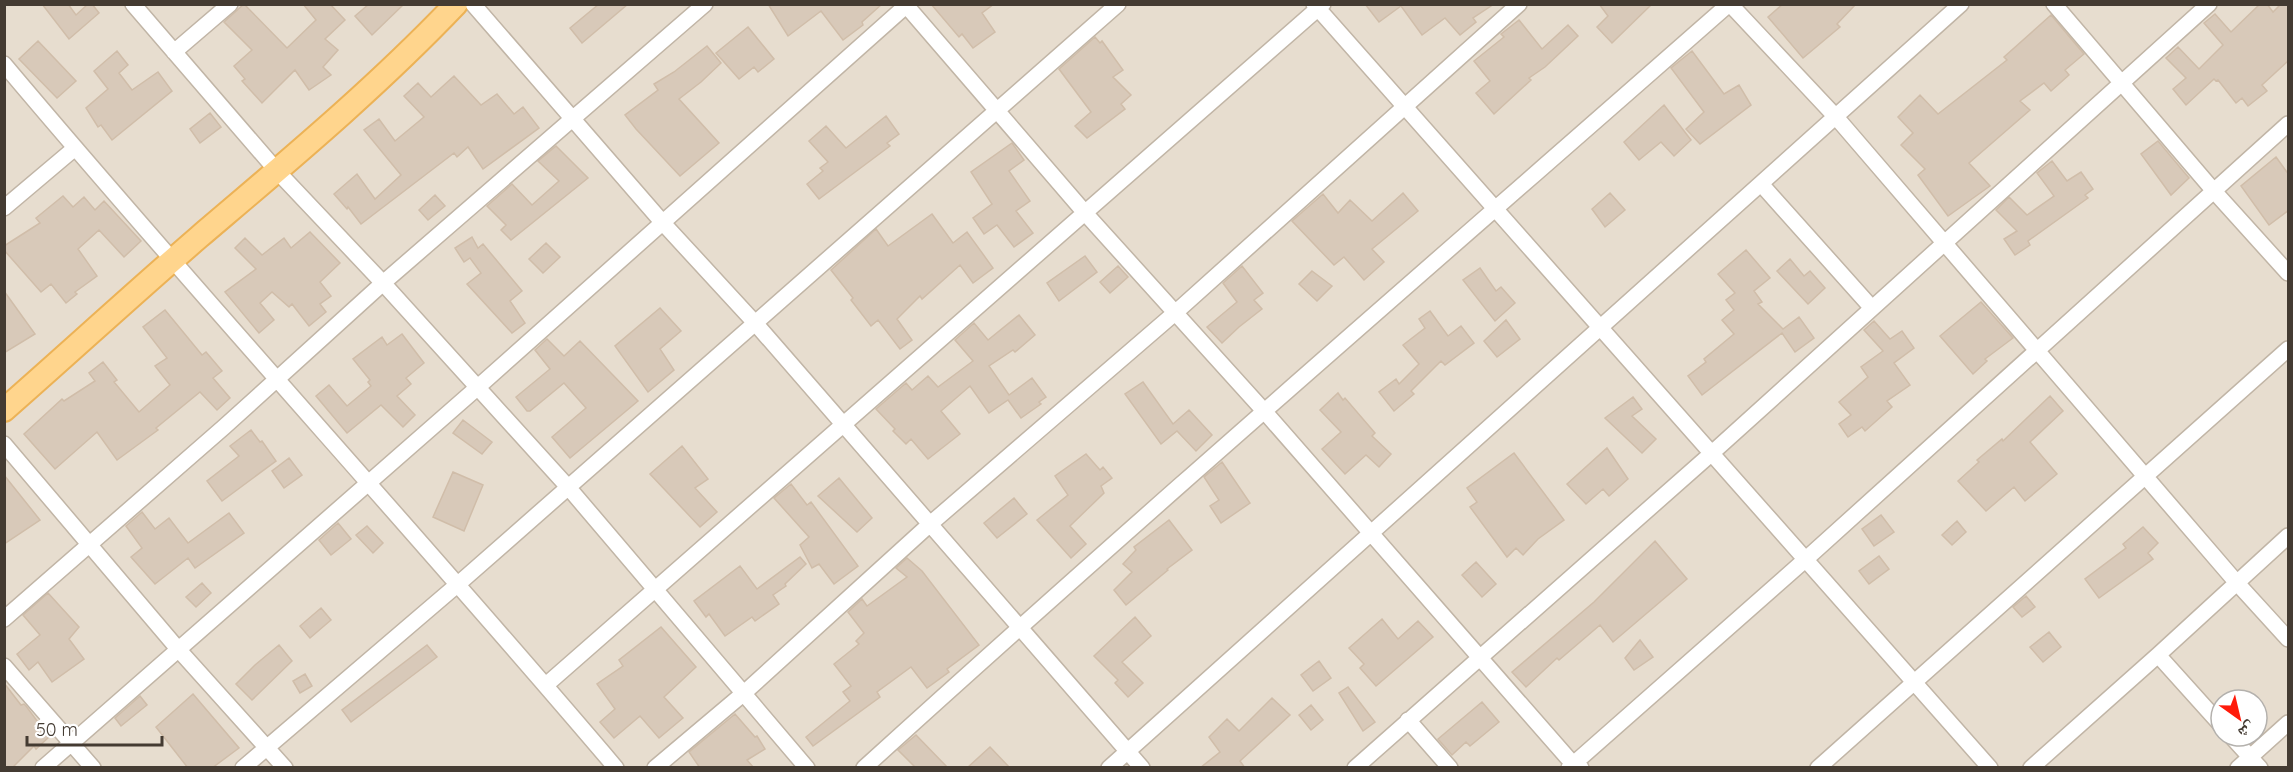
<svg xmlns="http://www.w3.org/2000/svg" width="2293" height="772" font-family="Quicksand,'Noto Naskh Arabic',sans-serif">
<rect width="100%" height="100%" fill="#f2ece1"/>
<path fill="#e7ddcf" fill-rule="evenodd" d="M4,5H2288V767H5ZM2221,700H2257V736H2221Z"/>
<path fill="#d8c9b9" stroke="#d0bda9" stroke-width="1.5" d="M42,4H68L76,15L88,4H92L99,13L69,39Z
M244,4L287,48L316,20L303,4H330L345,20L325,39L338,50L323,67L331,75L309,90L295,70L262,103L242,81L245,79L234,66L252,50L224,22Z
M369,4H404L372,35L355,16Z
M599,4H628L582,43L570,28Z
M768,4H882L862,22L863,25L843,40L821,11L788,36Z
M931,4H994L982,13L995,32L973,48L962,34L959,37Z
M1365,4H1494L1473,18L1476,22L1460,35L1445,18L1422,35L1401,6L1379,22Z
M1599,4H1652L1612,43L1597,27L1608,16Z
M1783,4H1856L1837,24L1840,27L1803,58L1768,17Z
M2260,4H2267L2273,12L2281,4H2289V60L2262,85L2267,91L2248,106L2242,98L2236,103L2218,80L2216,81L2214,79L2186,105L2173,89L2186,78L2166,58L2178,47L2199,69L2223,45L2204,23L2215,14L2231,32Z
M2051,15L2084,54L2065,70L2069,75L2051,91L2044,83L2020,101L2030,110L1969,163L1990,186L1948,216L1918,175L1925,169L1901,145L1913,133L1898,117L1920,95L1938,114L2007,60L2004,57Z
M1519,20L1542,49L1568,25L1578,36L1545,67L1529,78L1531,80L1494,114L1476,93L1490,81L1474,61L1504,37L1501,34Z
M748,27L774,59L758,72L754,67L739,79L716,53Z
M1095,37L1100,43L1102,41L1123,70L1113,77L1131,95L1121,104L1125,109L1087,138L1075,126L1091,112L1059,69Z
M38,41L76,81L57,98L19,59Z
M707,46L721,63L701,82L679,99L719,143L680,176L636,129L625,115L658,90L654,84L674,72Z
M117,51L128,65L119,73L132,90L158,72L172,91L112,140L101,125L98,127L86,108L108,89L94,71Z
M1692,51L1724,94L1739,85L1751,105L1700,144L1686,129L1704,112L1671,68Z
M454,76L481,105L497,94L514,114L523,107L539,128L483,169L468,147L457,157L454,153L361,224L348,207L347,209L334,194L357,174L375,199L401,175L364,130L379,119L395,141L424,117L404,96L418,83L431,97Z
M1664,105L1691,140L1674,156L1661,142L1639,160L1624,142Z
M210,113L221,127L200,143L190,129Z
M886,116L899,134L887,143L890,146L819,199L807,184L823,171L820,168L828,162L809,141L826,126L846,148Z
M2158,141L2189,178L2171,195L2141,154Z
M1012,143L1024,160L1009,171L1030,201L1016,211L1033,233L1014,247L997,225L984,234L973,218L992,204L971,172Z
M556,146L588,178L511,240L501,230L506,225L487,206L512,184L532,205L559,181L538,161Z
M2276,157L2289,175V210L2269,225L2241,186Z
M2052,161L2067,181L2081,172L2093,189L2085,195L2088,198L2028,241L2030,245L2015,255L2004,239L2017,231L1996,210L2009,197L2027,215L2054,196L2037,173Z
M1403,193L1418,211L1372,249L1384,262L1364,280L1344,257L1334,265L1292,221L1323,194L1338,213L1350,200L1372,221Z
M1610,193L1625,210L1605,227L1592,209Z
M435,195L445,206L428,220L419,210Z
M63,196L73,207L84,197L95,210L104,201L141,241L124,257L99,230L78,249L97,276L75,292L77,294L66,303L51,284L41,292L4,250V246L40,223L36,218Z
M932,214L953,243L967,232L993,268L973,283L960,265L922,299L920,296L897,319L912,340L900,349L878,320L871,326L851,300L853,298L831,270L876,229L888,246Z
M310,232L340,263L320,282L331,296L320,304L326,312L309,326L292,304L289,307L272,292L260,303L274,320L259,333L225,292L256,269L235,248L245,238L262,255L284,238L291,248Z
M472,237L478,248L483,244L522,291L510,301L525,323L512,333L467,284L481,273L470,258L464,262L455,248Z
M546,243L560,257L543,273L529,259Z
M1746,250L1770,278L1754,291L1762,302L1758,304L1783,329L1799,317L1814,338L1795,352L1782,333L1702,395L1688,376L1706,362L1704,359L1734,334L1722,320L1734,310L1726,300L1735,293L1718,274Z
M1085,256L1097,272L1059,301L1047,283Z
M1790,259L1804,276L1810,271L1825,288L1808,304L1777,271Z
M1118,266L1128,277L1110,293L1100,282Z
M1242,266L1263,293L1254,300L1262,309L1239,327L1222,343L1207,327L1237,302L1223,283Z
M1480,268L1496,291L1501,287L1515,303L1495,321L1463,280Z
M1312,271L1332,286L1317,301L1299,284Z
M4,291L35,334L4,353Z
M1981,302L2013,338L1985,359L1987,361L1973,374L1940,336Z
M660,308L681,331L660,349L674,370L648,392L615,346Z
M165,310L202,355L206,352L222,371L213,378L230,398L217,410L200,392L156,428L158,430L117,460L97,432L55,469L24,434L62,399L64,401L95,381L89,373L103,362L117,380L114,382L139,412L170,385L155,366L167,358L143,327Z
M1430,311L1448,336L1461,326L1474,343L1445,365L1441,361L1411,391L1414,394L1394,411L1379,392L1396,379L1399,384L1419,364L1403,345L1425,328L1419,319Z
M1019,315L1035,335L1015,352L1013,350L989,366L1009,395L1032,378L1046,397L1039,402L1041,404L1021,418L1008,400L989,413L970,386L941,411L960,434L928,459L911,439L906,444L893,431L895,429L876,409L906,383L912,390L928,376L938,387L973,361L955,340L974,323L988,340Z
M1506,320L1520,339L1497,357L1484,341Z
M1874,321L1890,339L1902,331L1914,348L1894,363L1910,385L1887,401L1892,407L1865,431L1862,427L1848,437L1839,424L1851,415L1839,402L1868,377L1861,367L1883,351L1864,330Z
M402,334L424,363L406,378L411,384L397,396L415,415L403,427L381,405L347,433L316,396L329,385L347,406L371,386L368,382L370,380L353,359L382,337L387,345Z
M547,339L564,356L580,341L638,401L570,458L552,437L586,408L564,383L530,411H527L516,397L550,369L535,350Z
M1143,382L1173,424L1189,410L1212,435L1196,451L1177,431L1161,444L1125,394Z
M1338,393L1343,400L1345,398L1375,433L1372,436L1391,454L1379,467L1366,455L1345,474L1322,449L1341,432L1320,410Z
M2050,396L2063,411L2030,442L2057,474L2025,501L2014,487L1986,511L1958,481L1979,462L1977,460L2002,439L2003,441Z
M1633,397L1642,409L1632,416L1656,439L1642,453L1605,418Z
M463,420L492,442L482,454L453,433Z
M251,430L260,442L262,441L276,461L222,501L207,481L239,456L230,446Z
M682,446L708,479L695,488L717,512L700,527L650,474Z
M1607,448L1628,479L1609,496L1603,489L1586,504L1567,484Z
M1514,453L1564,520L1538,539L1523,555L1516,548L1507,557L1470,507L1477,502L1467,488Z
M1086,454L1100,470L1103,467L1112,478L1101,486L1104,493L1070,526L1086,544L1071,558L1037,520L1068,495L1055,476Z
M289,458L302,475L284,488L272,471Z
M1222,462L1250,503L1221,523L1210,506L1219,500L1204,477Z
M453,472L483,485L464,531L433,517Z
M4,475L40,520L4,544Z
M839,478L872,518L857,532L818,496Z
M791,484L807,505L811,502L858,566L834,584L819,564L812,568L800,545L809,537L774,498Z
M1014,498L1027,514L997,538L984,523Z
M142,512L155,529L169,518L188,543L229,513L244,533L195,568L188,558L155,584L131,557L142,548L126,526Z
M1881,515L1894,532L1874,546L1862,529Z
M1169,520L1192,550L1167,569L1168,570L1126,605L1114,590L1132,572L1123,564L1136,550L1134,547Z
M1957,521L1966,532L1952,545L1942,535Z
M338,523L351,539L331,555L319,540Z
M367,526L383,543L373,553L356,535Z
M2143,527L2158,543L2148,553L2153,559L2099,598L2085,579L2126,548L2123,544Z
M1655,541L1687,579L1613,642L1600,625L1559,660L1557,658L1526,687L1512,672L1594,602Z
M1879,556L1889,569L1869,584L1859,571Z
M800,557L806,564L785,584L786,586L773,595L779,604L755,621L752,617L725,636L709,614L706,617L694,601L740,566L757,589Z
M907,558L922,571L979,645L947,669L949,672L927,688L911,667L877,692L880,697L813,746L806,737L850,701L843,692L851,686L834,664L859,644L856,641L864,633L848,612L862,599L867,606L907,577L896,568Z
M1476,562L1496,584L1482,597L1462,575Z
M202,583L211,593L196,607L186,597Z
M48,593L79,627L69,639L84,659L52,682L38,662L29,670L17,654L40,635L23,615Z
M2026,596L2035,607L2022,617L2013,607Z
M321,608L331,620L310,638L300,626Z
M1135,617L1151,636L1122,662L1143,683L1128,697L1115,683L1118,680L1094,656Z
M1382,619L1398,639L1418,621L1433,637L1376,686L1360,668L1364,664L1349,648Z
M661,627L696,667L664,697L683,718L659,738L640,716L614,738L600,722L615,709L597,684L623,666L619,660Z
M2049,632L2061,647L2043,662L2030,647Z
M1640,640L1653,657L1634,670L1625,658Z
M279,645L292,661L252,700L236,684L255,665Z
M427,645L437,657L351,722L342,710Z
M1319,661L1331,678L1313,691L1301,675Z
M305,674L312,686L300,693L293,681Z
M4,683L21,705L24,704L26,706L49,737L36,749L34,746L12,768H4Z
M1348,687L1375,722L1363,731L1339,693Z
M193,694L239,748L212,768H188L156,727Z
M140,696L147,705L121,726L115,718Z
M1272,698L1290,715L1240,761L1245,768H1200L1220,752L1209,737L1227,719L1239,731Z
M1482,702L1499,722L1470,746L1466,742L1452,755L1438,739Z
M1311,705L1323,720L1311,730L1299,715Z
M735,714L755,737L757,736L765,749L747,760L754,768H700L689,752Z
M916,735L948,768H916L898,750Z
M990,747L1010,768H967Z"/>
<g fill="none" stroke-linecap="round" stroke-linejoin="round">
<defs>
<path id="minor" d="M133,4L277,171L383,283L568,487L807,768
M473,4L663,223L756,324L1142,768
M905,4L1086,214L1265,412L1573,764L1581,768
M1314,4L1990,768
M1730,4L1836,117L2237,583L2288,639
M2054,4L2213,190L2288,273
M174,52L230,4
M4,64C204,302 415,531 616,768
M1762,185L1871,307
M4,208L75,148
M4,444L178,649L285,768
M4,619L224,427L383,283L705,4
M2158,655L2221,725
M4,666L93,768
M546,685L1323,4
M1408,720L1450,768
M2231,736L2260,768
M43,768L478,387L908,4
M243,768L457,585L1118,4
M655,768L744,693L929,525L1176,312L1519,4
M864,768C1149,509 1440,258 1729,4
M1109,768L1961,4
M1355,768L1712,453L2209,4
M1569,768L1806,559L2288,124
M1818,768L2288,349
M2031,768L2158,655L2288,536
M2238,768L2288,723"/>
<path id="primary" d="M4,410C69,353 133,294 199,237C287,162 375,89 456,4"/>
</defs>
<use href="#minor" stroke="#c1b5a6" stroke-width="18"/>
<use href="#primary" stroke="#ecb256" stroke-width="26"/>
<use href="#minor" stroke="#fff" stroke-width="15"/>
<use href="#primary" stroke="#ffd58d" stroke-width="22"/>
</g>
<rect width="2293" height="772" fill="none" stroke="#443b32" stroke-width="12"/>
<g transform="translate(2239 718) rotate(146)"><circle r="28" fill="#ffffff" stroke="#b4b1ad" stroke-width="1.5"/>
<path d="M0-4.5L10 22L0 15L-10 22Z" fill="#ff1b0b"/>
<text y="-9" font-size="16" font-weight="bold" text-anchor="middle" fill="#443b32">ش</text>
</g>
<path d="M27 736v9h135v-9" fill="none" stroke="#443b32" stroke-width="3"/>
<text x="36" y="736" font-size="18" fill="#443b32" stroke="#ffffff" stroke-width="4.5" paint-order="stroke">50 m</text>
</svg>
